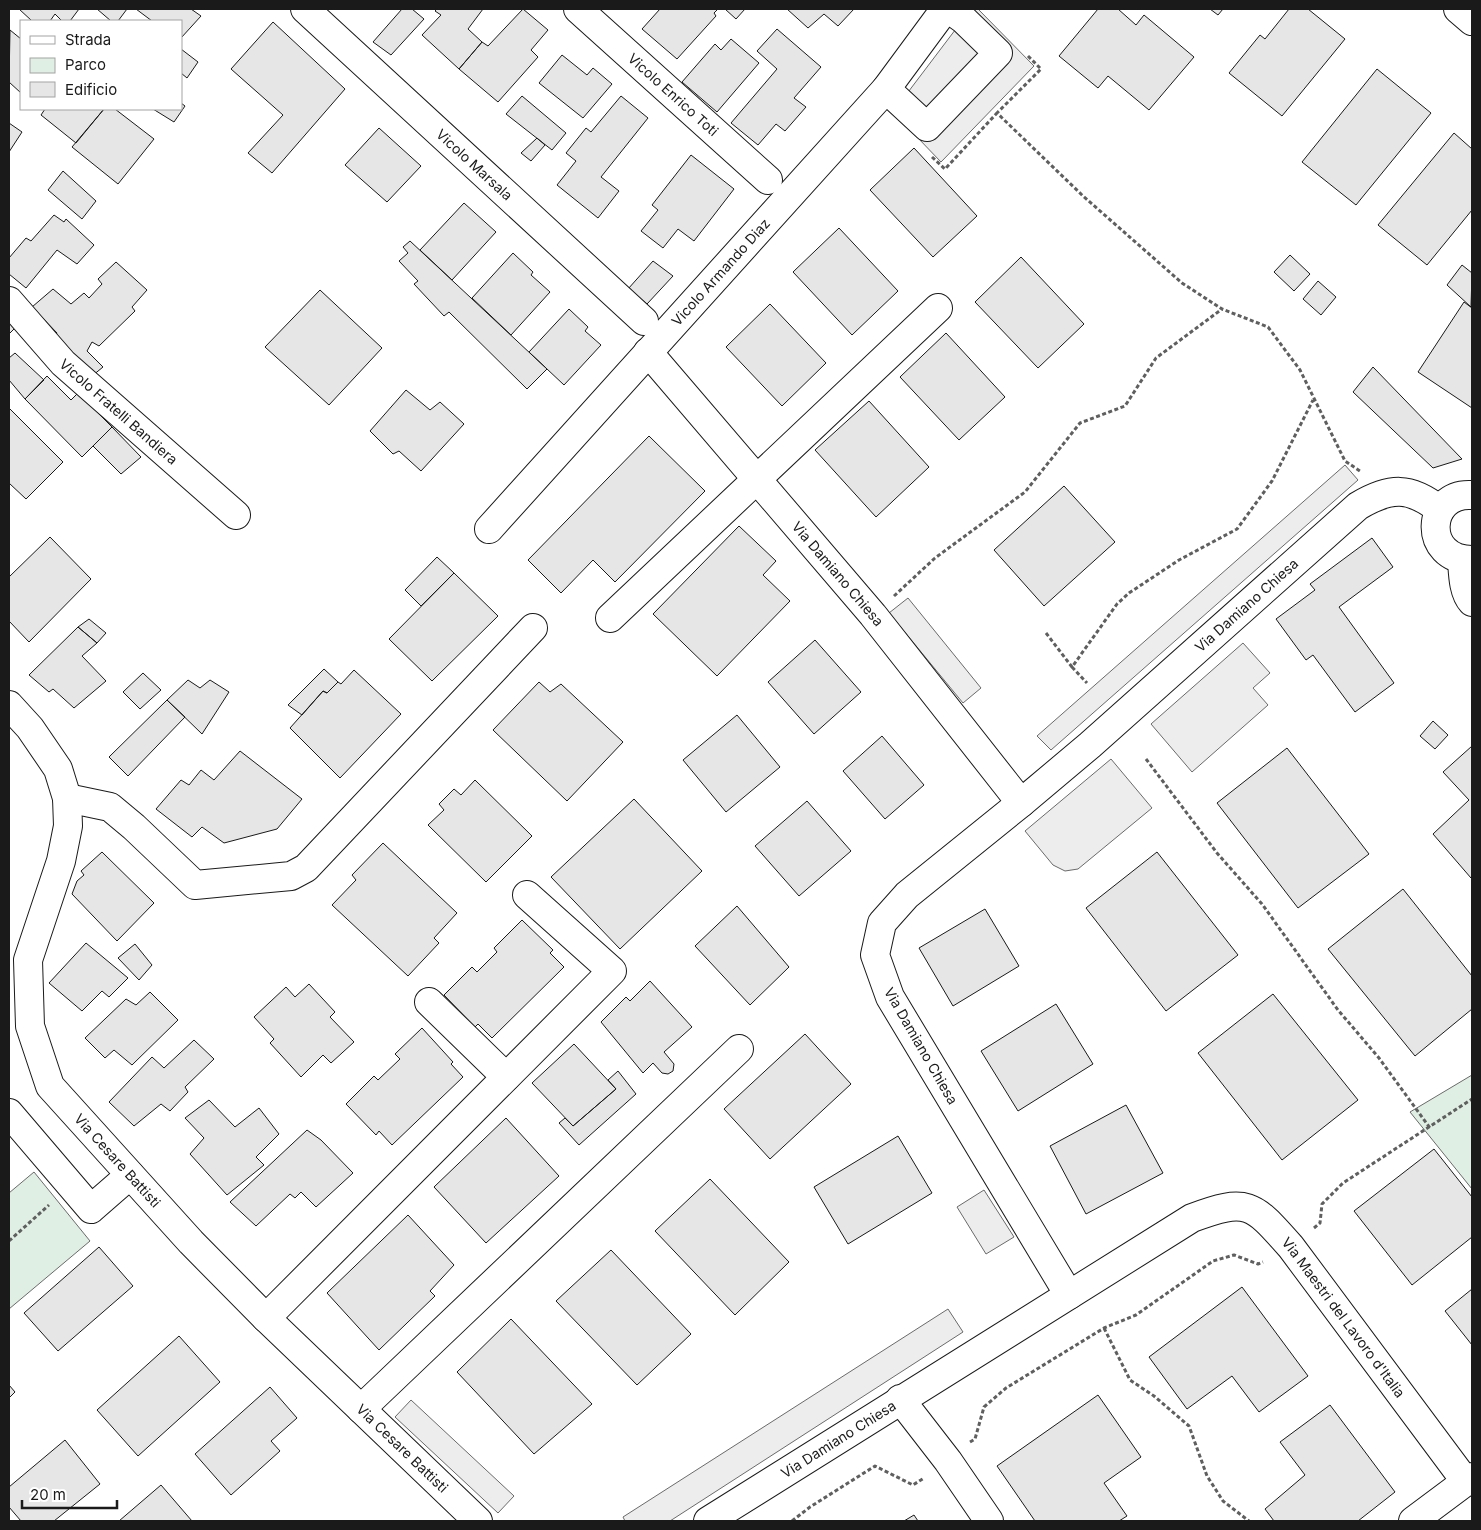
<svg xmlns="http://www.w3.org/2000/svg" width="1481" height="1530" font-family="Inter,sans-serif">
<rect width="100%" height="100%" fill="#fff"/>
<path fill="#e0efe3" stroke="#6a6a6a" d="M1472,1075V1189L1410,1112Z
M34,1172L90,1241L9,1309V1193Z"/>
<path fill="#ededed" stroke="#6a6a6a" d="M971,9H978L1034,66L941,162L893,112Z
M1345,465L1358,480L1051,750L1037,736Z
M908,598L981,688L963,703L889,613Z
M1243,643L1270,673L1253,688L1268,705L1192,772L1151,724Z
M1111,759L1152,808L1078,869L1065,871L1053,865L1025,831Z
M984,1190L1014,1237L986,1254L957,1207Z
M948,1309L963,1332L670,1521H625L623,1517Z
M411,1400L514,1496L498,1513L395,1417Z"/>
<path fill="#e6e6e6" stroke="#1a1a1a" d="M19,9H79L70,21H62L55,14L50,21H32Z
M97,9H127L118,21H111Z
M136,9H191L201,16L181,38V21H152Z
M402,9H412L424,19L391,55L373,42Z
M437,9H483L468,29L482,42L459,69L422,35L441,15L435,11Z
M523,9L548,30L531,50L538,57L498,102L459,69L482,42L488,46Z
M660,9H718L714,13L716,16L677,59L642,29Z
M725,9H745L736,19Z
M787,9H854L838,26L824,14L808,28Z
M1098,9H1118L1136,25L1144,15L1194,57L1149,110L1108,76L1098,88L1059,56Z
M1210,9H1223L1218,15Z
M1289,9H1308L1345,39L1282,116L1229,73L1260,35L1265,39Z
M273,22L345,89L272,173L248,153L283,115L231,69Z
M777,29L821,67L794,98L806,107L785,131L776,124L758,145L731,123L777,69L757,51Z
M10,30L21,39V93L9,82Z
M731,39L759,63L717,112L682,82L715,44L721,50Z
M181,49L198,62L187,78L181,73Z
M562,55L587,75L593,68L612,84L583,118L539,83Z
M1377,69L1431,113L1356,205L1302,162Z
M522,96L566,133L552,150L506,114Z
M621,96L648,118L601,177L619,191L598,218L557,185L576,161L566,153L586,128L591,132Z
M181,103L185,106L174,122L153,109H181Z
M45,109H104L76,143L41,115Z
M104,109H115L154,139L118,184L72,147Z
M9,123L22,132L9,152Z
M379,128L421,166L387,202L345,165Z
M1454,133L1472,149V210L1427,265L1378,225Z
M537,138L545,145L531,161L521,153Z
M914,148L977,216L933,257L870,190Z
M691,155L734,189L694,241L678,229L663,248L641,231L658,210L652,205Z
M63,171L96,201L82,219L48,190Z
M464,203L496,232L452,280L420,250Z
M54,215L64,222L66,219L94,245L77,264L57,250L26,288L9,274V258L26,238L31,241Z
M839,228L898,291L852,335L793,272Z
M410,241L547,369L527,389L449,312L444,316L414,284L418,281L399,261L408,253L403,247Z
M513,253L533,272L531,275L550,292L511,335L472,298Z
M1290,255L1310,274L1294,291L1274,272Z
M1021,257L1084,324L1038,368L975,302Z
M653,261L673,276L647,304L628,289Z
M116,262L147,290L132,307L135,311L99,346L92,342L87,351L103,367L92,376L54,338L57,333L32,307L53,289L71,304L84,293L89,298L102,284L98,279Z
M1462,265L1472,273L1471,307L1447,285Z
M1318,281L1336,297L1321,315L1303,299Z
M320,290L382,348L329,405L265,347Z
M1464,302L1472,308V408L1418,372Z
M770,304L826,363L782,406L726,347Z
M569,309L588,327L585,331L601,345L564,385L529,352Z
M9,315L18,325L9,334Z
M946,333L1005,397L959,440L900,377Z
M15,353L44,380L25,399L9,380V358Z
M1373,367L1462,459L1433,468L1353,392Z
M47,376L71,400L78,393L112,427L82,457L25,399Z
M406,390L430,410L440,402L464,424L421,471L399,451L393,454L370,431Z
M869,401L929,467L876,517L815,450Z
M9,408L63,462L26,499L9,483Z
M112,427L141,457L121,474L93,446Z
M649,436L705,491L615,582L593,560L561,593L528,560Z
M1064,486L1115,542L1044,606L994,550Z
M739,526L776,561L763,575L790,601L717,676L653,614Z
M50,537L91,579L29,642L9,621V577Z
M1372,538L1393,567L1339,607L1394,683L1355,712L1313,655L1306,660L1276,619L1315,590L1310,584Z
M437,557L454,573L421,606L405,590Z
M454,573L498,616L432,681L389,639Z
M89,619L106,633L97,643L78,627Z
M78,627L97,643L82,656L106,681L74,708L53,689L49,692L29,675Z
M815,640L861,692L814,734L768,682Z
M324,669L338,682L327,693L323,691L302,715L288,705Z
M354,670L401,714L340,778L290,728L323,691L327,693L338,682L341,684Z
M143,673L161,690L140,709L123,692Z
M188,680L200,688L210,680L229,692L202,734L167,700Z
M539,682L550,692L561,684L623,742L567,801L493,730Z
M167,700L185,717L128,776L109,757Z
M737,715L780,767L726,812L683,760Z
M1433,721L1448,735L1435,749L1420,736Z
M882,736L924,785L885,819L843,771Z
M1472,746V876L1471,878L1433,834L1469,800L1443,772Z
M1287,748L1369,854L1298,908L1217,803Z
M240,751L302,799L277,829L224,843L202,827L192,837L156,809L181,780L189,785L201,770L214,780Z
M475,780L532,836L486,882L428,825L444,810L439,804L454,789L461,795Z
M634,799L702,871L620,949L551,877Z
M807,801L851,851L799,896L755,846Z
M383,843L457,913L434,938L439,943L408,976L332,905L356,880L352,875Z
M102,852L154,903L117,941L72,894L77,881L84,875L81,871Z
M1157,852L1238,955L1166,1011L1086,908Z
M1403,889L1472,976V1009L1415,1056L1328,949Z
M737,906L789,967L750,1005L695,946Z
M985,909L1019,966L953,1006L919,948Z
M522,920L553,950L550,953L564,967L492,1038L478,1024L475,1027L444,995L472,967L477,972L497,952L494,948Z
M86,943L128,978L109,997L102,991L82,1011L49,983Z
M135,944L152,965L139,980L118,958Z
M650,981L692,1027L664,1052L674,1064L673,1071L668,1074L662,1073L653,1063L643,1073L601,1022L626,997L630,1001Z
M309,984L335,1012L330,1017L354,1042L331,1063L323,1055L301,1077L270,1043L274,1039L254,1017L286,987L295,997Z
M150,992L178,1020L132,1065L114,1050L105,1058L85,1038L126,999L136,1005Z
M1273,994L1358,1100L1282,1160L1198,1053Z
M1056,1004L1093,1064L1018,1111L981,1051Z
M422,1028L453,1062L451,1064L463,1077L392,1145L379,1131L376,1135L346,1104L374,1076L378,1080L400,1059L395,1054Z
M805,1034L851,1084L770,1159L724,1109Z
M194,1040L214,1059L185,1087L188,1092L170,1111L161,1104L134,1126L109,1102L152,1057L164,1068Z
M574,1044L616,1089L573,1126L532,1083Z
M618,1071L636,1094L579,1145L559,1123L565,1118L573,1126L616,1089L608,1080Z
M209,1100L235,1127L259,1108L279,1134L256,1157L264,1165L227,1195L190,1154L204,1138L185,1118Z
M1126,1105L1163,1173L1086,1214L1050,1146Z
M506,1118L559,1176L486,1243L434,1187Z
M307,1130L321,1140L353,1173L316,1207L301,1192L295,1198L290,1194L256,1226L230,1202Z
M898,1136L932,1193L848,1244L814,1187Z
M1434,1149L1472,1197V1237L1412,1285L1354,1211Z
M710,1179L789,1262L735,1315L655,1231Z
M408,1215L454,1265L430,1291L435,1296L379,1350L327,1293Z
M99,1247L133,1286L58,1351L24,1313Z
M611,1250L691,1334L637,1385L556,1301Z
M1242,1287L1308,1376L1259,1412L1232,1376L1187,1409L1149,1357Z
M1472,1289V1345L1445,1311Z
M511,1319L592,1404L534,1454L457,1372Z
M179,1336L220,1382L138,1456L97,1410Z
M9,1385L15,1392L9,1398Z
M270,1387L297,1418L271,1441L280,1451L231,1495L195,1454Z
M1098,1395L1141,1457L1104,1483L1127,1516L1119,1521H1035L997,1466Z
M1330,1405L1395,1492L1358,1521H1274L1265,1509L1305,1475L1280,1442Z
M65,1440L100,1484L54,1521H21L9,1507V1487Z
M161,1485L192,1521H119Z
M914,1515L918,1521H904Z"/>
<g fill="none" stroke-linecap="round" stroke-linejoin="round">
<defs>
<g id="minor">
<path id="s1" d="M305,9L644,321"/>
<path id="s2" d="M578,9L768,180"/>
<path d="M1458,9L1472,21"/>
<path d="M886,89L927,127L998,53L963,19L949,9"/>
<path id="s3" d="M9,301L63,363L236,515"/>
<path id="s4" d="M648,352L873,615L1021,803"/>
<path d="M1472,495C1425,492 1422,560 1472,560"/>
<path id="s5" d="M489,529L886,89L945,9"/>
<path d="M1462,560C1463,574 1463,592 1472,602"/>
<path d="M610,618L938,308"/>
<path id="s6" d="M9,705L30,728L58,769L67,798L68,826L61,861L28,960L30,1026L50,1086L191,1242L266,1318L478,1521"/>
<path d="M67,798L110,807L134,827L195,885L291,876L306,868L533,628"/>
<path d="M429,1002L506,1077"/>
<path d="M9,1113L91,1209L130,1175"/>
<path id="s7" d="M1069,1295L890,997L875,955L882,923L907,895L1021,803L1090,745L1358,506C1390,487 1410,486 1440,510"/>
<path d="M266,1318L612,971L527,895"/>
<path d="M900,1399L948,1461L989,1521"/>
<path d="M361,1409L739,1049"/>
<path id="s8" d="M708,1521L1192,1218C1248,1197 1253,1204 1291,1247L1466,1482"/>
<path d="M1413,1521L1472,1477"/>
</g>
</defs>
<use href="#minor" stroke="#1a1a1a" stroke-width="30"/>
<path stroke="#5f5f5f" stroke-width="3" stroke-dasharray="4 2.5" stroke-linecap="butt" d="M1028,56L1041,69L997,113L1083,196L1182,283L1222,309L1268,327L1300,370L1345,461L1360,471
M932,157L945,169L997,113
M894,596L935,558L1025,492L1080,423L1125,406L1156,358L1222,309
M1046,633L1072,667L1117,604L1129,593L1179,560L1237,529L1272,481L1313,400
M1072,667L1087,683
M1146,759L1217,853L1262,904L1338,1010L1379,1058L1430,1128
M1314,1228L1320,1223L1322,1204L1343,1183L1472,1099
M9,1241L49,1205
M1104,1328L1130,1380L1154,1396L1189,1426L1207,1476L1223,1501L1249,1521
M970,1442L975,1439L984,1407L1006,1388L1104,1328L1136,1315L1213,1261L1234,1255L1258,1264L1263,1262
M792,1521L810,1507L875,1466L913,1485L924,1478"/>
<use href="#minor" stroke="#fff" stroke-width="28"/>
</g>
<g text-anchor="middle" stroke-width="4" stroke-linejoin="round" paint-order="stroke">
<g font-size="14" fill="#1a1a1a" stroke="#fff">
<text dy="5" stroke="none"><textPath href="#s2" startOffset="128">Vicolo Enrico Toti</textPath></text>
<text dy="5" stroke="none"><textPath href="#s1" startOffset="230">Vicolo Marsala</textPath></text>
<text dy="5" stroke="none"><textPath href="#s5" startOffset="346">Vicolo Armando Diaz</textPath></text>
<text dy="5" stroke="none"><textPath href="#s3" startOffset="156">Vicolo Fratelli Bandiera</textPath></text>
<text dy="5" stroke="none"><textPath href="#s4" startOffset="292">Via Damiano Chiesa</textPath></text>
<text dy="5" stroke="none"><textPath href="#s7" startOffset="909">Via Damiano Chiesa</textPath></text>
<text transform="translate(921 1046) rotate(60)" y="5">Via Damiano Chiesa</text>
<text dy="5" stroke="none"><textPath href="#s6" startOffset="509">Via Cesare Battisti</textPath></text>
<text dy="5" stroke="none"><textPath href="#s8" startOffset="775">Via Maestri del Lavoro d'Italia</textPath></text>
<text dy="5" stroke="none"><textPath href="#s8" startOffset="154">Via Damiano Chiesa</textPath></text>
<text dy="5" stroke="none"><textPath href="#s6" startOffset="914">Via Cesare Battisti</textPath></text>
</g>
</g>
<rect width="1481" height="1530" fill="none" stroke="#1a1a1a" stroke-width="20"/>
<rect x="20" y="20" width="162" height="90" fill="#ffffff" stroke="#a3a3a3"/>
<rect x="30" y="36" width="25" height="8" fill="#ffffff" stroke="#a3a3a3"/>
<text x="65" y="45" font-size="15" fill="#1a1a1a">Strada</text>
<rect x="30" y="58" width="25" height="15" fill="#e0efe3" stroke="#a3a3a3"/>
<text x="65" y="70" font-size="15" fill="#1a1a1a">Parco</text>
<rect x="30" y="82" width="25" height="15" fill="#e6e6e6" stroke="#a3a3a3"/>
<text x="65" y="95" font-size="15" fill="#1a1a1a">Edificio</text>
<path d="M22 1500v8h95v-8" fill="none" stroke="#1a1a1a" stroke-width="2.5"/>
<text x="30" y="1500" font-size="15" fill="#1a1a1a" stroke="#ffffff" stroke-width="4" paint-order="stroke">20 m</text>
</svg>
